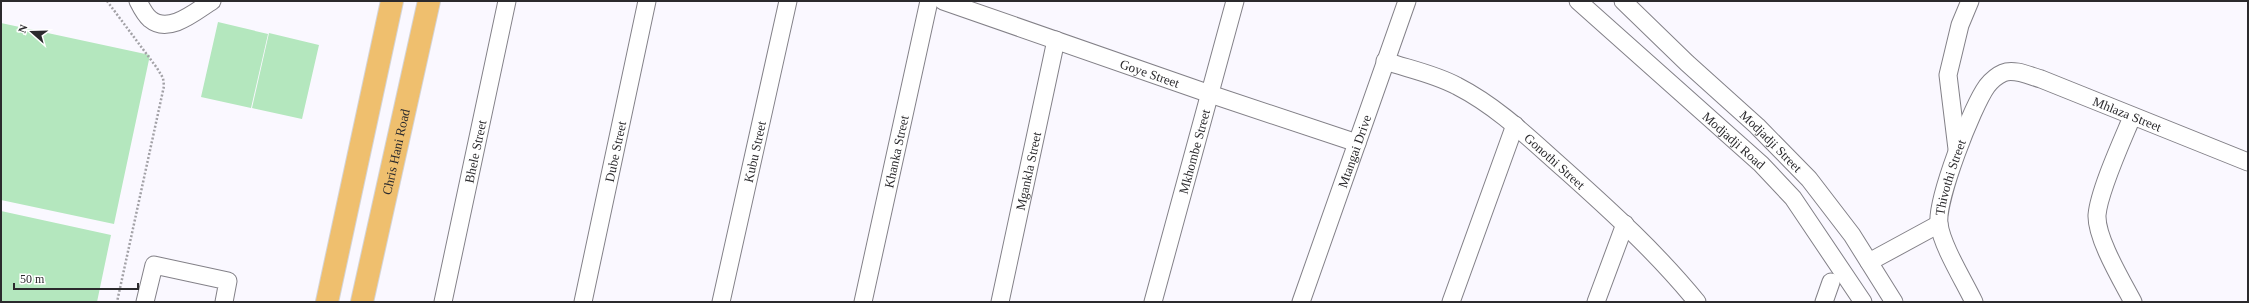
<svg xmlns="http://www.w3.org/2000/svg" width="2249" height="303" font-family="Georgia,serif">
<rect width="100%" height="100%" fill="#faf8ff"/>
<path fill="#b4e7be" d="M218,22L268,34L251,108L201,97Z
M1,23L150,55L114,224L1,200Z
M269,33L319,45L302,119L252,108Z
M1,211L111,235L97,302H1Z"/>
<g fill="none" stroke-linecap="round" stroke-linejoin="round">
<defs>
<g id="minor">
<path d="M138,1C141,7 145,15 150,19C169,35 196,11 212,1"/>
<path id="s1" d="M943,1L1210,94L1357,143"/>
<path id="s2" d="M1578,1L1761,164L1793,198L1863,302"/>
<path id="s3" d="M1623,1L1687,63L1757,126L1809,179L1852,235L1894,302"/>
<path id="s4" d="M1385,61C1409,69 1435,74 1457,86C1498,107 1530,139 1564,169C1611,211 1657,253 1697,302"/>
<path d="M2132,117C2122,141 2099,191 2097,215C2096,238 2122,281 2133,302"/>
<path d="M1957,149L1948,75L1960,25L1970,1"/>
<path d="M1869,262L1939,224"/>
<path d="M145,302L154,265L228,281L224,302"/>
<path id="s5" d="M443,302L507,1"/>
<path id="s6" d="M583,302L647,1"/>
<path id="s7" d="M721,302L788,1"/>
<path id="s8" d="M863,302L929,1"/>
<path id="s9" d="M1000,302L1056,40"/>
<path id="s10" d="M1153,302L1235,1"/>
<path id="s11" d="M1301,302L1407,1"/>
<path d="M1451,302L1515,125"/>
<path d="M1596,302L1625,224"/>
<path d="M1824,302L1831,282"/>
<path id="s12" d="M1974,302C1964,281 1942,246 1939,224C1936,200 1972,107 1987,86C1991,81 1996,76 2003,73C2014,68 2030,76 2041,79L2248,162"/>
</g>
<g id="major">
<path d="M327,302L392,1"/>
<path id="s13" d="M362,302L429,1"/>
</g>
</defs>
<use href="#minor" stroke="#838188" stroke-width="19"/>
<use href="#major" stroke="#d5d4d5" stroke-width="24"/>
<path stroke="#a2a1a6" stroke-width="2.5" stroke-dasharray="2 2" stroke-linecap="butt" d="M107,1L157,68L163,78L164,86L117,302"/>
<use href="#minor" stroke="#fff" stroke-width="17"/>
<use href="#major" stroke="#efbf6e" stroke-width="22"/>
</g>
<g text-anchor="middle" stroke-width="4" stroke-linejoin="round" paint-order="stroke">
<g font-size="13" fill="#2b2a2d" stroke="#fff">
<text dy="5" stroke="none"><textPath href="#s1" startOffset="219">Goye Street</textPath></text>
<text dy="5" stroke="none"><textPath href="#s12" startOffset="386">Mhlaza Street</textPath></text>
<text dy="5" stroke="none"><textPath href="#s2" startOffset="209">Modjadji Road</textPath></text>
<text dy="5" stroke="none"><textPath href="#s3" startOffset="204">Modjadji Street</textPath></text>
<text dy="5" stroke="none"><textPath href="#s6" startOffset="154">Dube Street</textPath></text>
<text dy="5" stroke="none"><textPath href="#s11" startOffset="160">Mtangai Drive</textPath></text>
<text dy="5" stroke="none"><textPath href="#s13" startOffset="154">Chris Hani Road</textPath></text>
<text dy="5" stroke="none"><textPath href="#s5" startOffset="154">Bhele Street</textPath></text>
<text dy="5" stroke="none"><textPath href="#s7" startOffset="154">Kubu Street</textPath></text>
<text dy="5" stroke="none"><textPath href="#s8" startOffset="154">Khanka Street</textPath></text>
<text dy="5" stroke="none"><textPath href="#s10" startOffset="156">Mkhombe Street</textPath></text>
<text dy="5" stroke="none"><textPath href="#s4" startOffset="200">Gonothi Street</textPath></text>
<text dy="5" stroke="none"><textPath href="#s9" startOffset="134">Mgankla Street</textPath></text>
<text dy="5" stroke="none"><textPath href="#s12" startOffset="134">Thivothi Street</textPath></text>
</g>
</g>
<rect width="2249" height="303" fill="none" stroke="#2b2a2d" stroke-width="4"/>
<g transform="translate(32 32) rotate(290)" stroke="#ffffff" stroke-width="3" paint-order="stroke">
<path d="M0-3L7 15L0 10L-7 15Z" fill="#2b2a2d"/>
<text y="-6" font-size="11" font-weight="bold" text-anchor="middle" fill="#2b2a2d">N</text>
</g>
<path d="M14 283v6h124v-6" fill="none" stroke="#2b2a2d" stroke-width="2"/>
<text x="20" y="283" font-size="12" fill="#2b2a2d" stroke="#ffffff" stroke-width="3" paint-order="stroke">50 m</text>
</svg>
